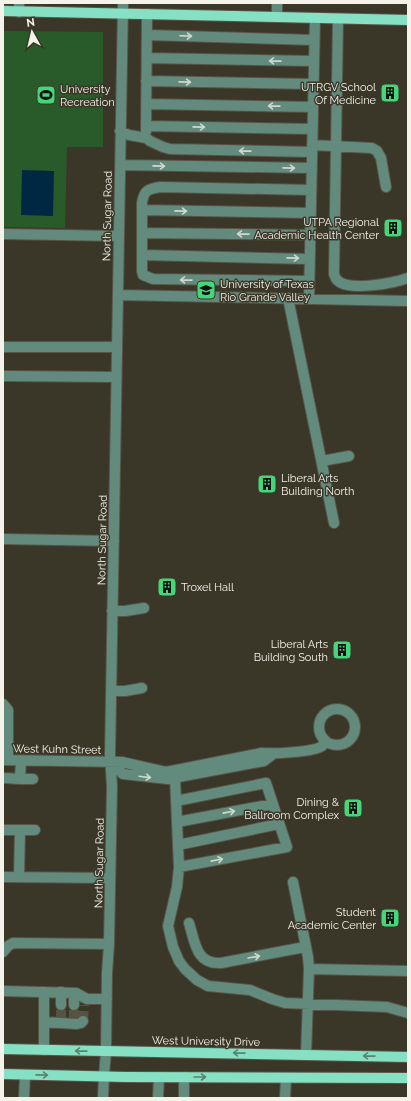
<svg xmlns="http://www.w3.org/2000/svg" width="411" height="1101" font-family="Raleway,sans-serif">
<rect width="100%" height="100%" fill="#3a3728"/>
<path fill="#295b2a" d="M3,31L103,32V147H67L65,228L3,227Z"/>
<path fill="#002843" d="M22,170L54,171L53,216L21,215Z"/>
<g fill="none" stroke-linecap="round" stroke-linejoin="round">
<path stroke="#565345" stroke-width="10" stroke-dasharray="10 5" stroke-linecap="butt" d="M61,1020V1005
M74,1020V1005
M83,1021L84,1005"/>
<defs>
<path id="minor" d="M19,3V12
M277,17V3
M338,19L334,274C335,276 335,278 337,280C348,292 394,283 408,278
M147,35L314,40
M147,58L314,61
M146,81L313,84
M146,104L313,107
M146,126L312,129
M120,131L129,135L146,138L150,141L163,147L170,149L312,152
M146,132L147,14
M312,145L372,148L377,151L381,158L386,187
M120,165L312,168
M142,210L311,213
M143,233L310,235
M3,234L118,236
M142,255L310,259
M309,281L153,279L143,275L142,271V203C144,190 148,189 160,187L311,190
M118,295L408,301
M288,298L334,523
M309,299L315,18
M3,347H117
M3,376L116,377
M322,461L349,456
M3,539L114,541
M112,611H125L144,608
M111,691H125L142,688
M3,704L8,710V760
M319 727a18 18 0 1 1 36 0a18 18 0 1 1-36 0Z
M3,760L122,762L166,772L262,753C272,754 315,752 322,746C323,745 324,743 326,741
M21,761L20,779H33
M110,762L123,774L168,779L264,761L273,754
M5,778L20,779
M175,778L179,867L177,887L168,926L173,947L179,961L185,969L197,980L208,986L250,990L272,999L285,1003L387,1007L408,1013
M176,801L266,783L287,847L179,867
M177,822L273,804
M3,830H35
M178,845L279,824
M3,877L110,878
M19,877L20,830
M293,882L308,957L309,969L306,1055
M189,923C195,942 196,965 221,963L305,947
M3,952L8,946L13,943L109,944
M309,969L408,971
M3,991L76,993L87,999H107
M61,1005V992
M74,1005V993
M44,1022L77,1024L81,1023L83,1021
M44,1050V992
M24,1098L25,1075
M103,1098L104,1076L106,1051L107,973L109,944L112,786L110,756L123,3
M158,1098L159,1077
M184,1098V1077
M285,1098L286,1078"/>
<path id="major" d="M3,11L408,20
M3,1049L408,1057
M3,1074L126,1077L408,1078"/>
</defs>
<use href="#minor" stroke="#585547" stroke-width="12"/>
<use href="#major" stroke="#585547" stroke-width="12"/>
<use href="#minor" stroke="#628b7e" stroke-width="10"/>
<use href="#major" stroke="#86e0c4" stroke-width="10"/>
</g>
<defs><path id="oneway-shaft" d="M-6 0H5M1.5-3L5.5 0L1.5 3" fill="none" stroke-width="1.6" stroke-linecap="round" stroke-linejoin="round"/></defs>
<g stroke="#d0d8ce">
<use href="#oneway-shaft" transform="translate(186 36) rotate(2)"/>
<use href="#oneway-shaft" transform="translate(275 61) rotate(-179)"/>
<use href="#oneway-shaft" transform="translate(185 82) rotate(1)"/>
<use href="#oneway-shaft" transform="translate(274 106) rotate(-179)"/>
<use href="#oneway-shaft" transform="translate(199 127) rotate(1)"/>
<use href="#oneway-shaft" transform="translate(245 151) rotate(-179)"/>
<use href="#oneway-shaft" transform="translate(159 166) rotate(1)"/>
<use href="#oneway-shaft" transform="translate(289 168) rotate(1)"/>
<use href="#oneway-shaft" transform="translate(181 211) rotate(1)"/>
<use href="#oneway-shaft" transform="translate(243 234) rotate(-179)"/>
<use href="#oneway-shaft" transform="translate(293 258) rotate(1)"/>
<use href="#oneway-shaft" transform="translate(186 280) rotate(-179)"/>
<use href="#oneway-shaft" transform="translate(145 777) rotate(7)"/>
<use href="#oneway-shaft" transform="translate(229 812) rotate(-11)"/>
<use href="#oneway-shaft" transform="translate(217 860) rotate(-11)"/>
<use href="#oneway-shaft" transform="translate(254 957) rotate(-10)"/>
</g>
<g stroke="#5c836e">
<use href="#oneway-shaft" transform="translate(81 1051) rotate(-179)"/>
<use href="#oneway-shaft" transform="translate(239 1053) rotate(-179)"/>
<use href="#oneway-shaft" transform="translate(369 1056) rotate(-179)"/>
<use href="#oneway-shaft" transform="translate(42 1075) rotate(1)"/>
<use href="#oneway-shaft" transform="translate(200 1077)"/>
</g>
<defs>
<symbol id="building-square" viewBox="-11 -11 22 22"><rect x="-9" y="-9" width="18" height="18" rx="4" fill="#44d77a" stroke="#3a3728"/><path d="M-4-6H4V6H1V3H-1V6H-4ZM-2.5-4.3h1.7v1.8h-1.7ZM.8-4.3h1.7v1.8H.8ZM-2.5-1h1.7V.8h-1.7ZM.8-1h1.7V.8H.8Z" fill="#111"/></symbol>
<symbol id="stadium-square" viewBox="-11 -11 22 22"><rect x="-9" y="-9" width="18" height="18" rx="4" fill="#44d77a" stroke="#3a3728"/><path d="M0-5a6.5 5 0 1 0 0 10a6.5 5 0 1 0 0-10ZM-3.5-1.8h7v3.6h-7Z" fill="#111"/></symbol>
<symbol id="university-square" viewBox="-11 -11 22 22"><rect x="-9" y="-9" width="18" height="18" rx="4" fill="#44d77a" stroke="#3a3728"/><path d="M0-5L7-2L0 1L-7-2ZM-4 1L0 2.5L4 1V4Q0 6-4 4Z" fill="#111"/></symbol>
</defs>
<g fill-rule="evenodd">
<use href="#building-square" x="379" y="82" width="22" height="22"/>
<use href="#stadium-square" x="35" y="84" width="22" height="22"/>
<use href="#building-square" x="382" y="217" width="22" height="22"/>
<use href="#university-square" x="195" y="279" width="22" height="22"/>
<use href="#building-square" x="256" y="473" width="22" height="22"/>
<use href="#building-square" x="156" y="576" width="22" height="22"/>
<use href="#building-square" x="331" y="639" width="22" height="22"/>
<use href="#building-square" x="342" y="797" width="22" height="22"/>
<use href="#building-square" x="379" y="907" width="22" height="22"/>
</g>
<g text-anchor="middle" stroke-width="3" stroke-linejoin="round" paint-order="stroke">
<g font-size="11" fill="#f4f2e9" stroke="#3a3728" text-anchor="end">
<text x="376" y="91">UTRGV School<tspan x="376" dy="13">Of Medicine</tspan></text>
<text x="60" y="93" text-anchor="start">University<tspan x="60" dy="13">Recreation</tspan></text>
<text x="379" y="226">UTPA Regional<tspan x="379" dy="13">Academic Health Center</tspan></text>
<text x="220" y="288" text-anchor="start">University of Texas<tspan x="220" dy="13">Rio Grande Valley</tspan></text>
<text x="281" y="482" text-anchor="start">Liberal Arts<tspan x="281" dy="13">Building North</tspan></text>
<text x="181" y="591" text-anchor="start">Troxel Hall</text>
<text x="328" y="648">Liberal Arts<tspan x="328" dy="13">Building South</tspan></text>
<text x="339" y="806">Dining &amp;<tspan x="339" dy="13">Ballroom Complex</tspan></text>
<text x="376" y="916">Student<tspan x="376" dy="13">Academic Center</tspan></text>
</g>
<g font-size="11" fill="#f4f2e9" stroke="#3a3728">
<text transform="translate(107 216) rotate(-89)" y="4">North Sugar Road</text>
<text transform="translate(102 540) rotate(-89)" y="4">North Sugar Road</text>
<text transform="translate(57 749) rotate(1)" y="4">West Kuhn Street</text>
<text transform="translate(99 863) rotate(-89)" y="4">North Sugar Road</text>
<text transform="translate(206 1041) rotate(1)" y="4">West University Drive</text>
</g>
</g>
<rect width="411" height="1101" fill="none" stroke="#f4f2e9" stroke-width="8"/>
<g transform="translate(32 32) rotate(352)" stroke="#3a3728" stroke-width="3" paint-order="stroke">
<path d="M0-3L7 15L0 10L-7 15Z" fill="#f4f2e9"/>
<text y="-6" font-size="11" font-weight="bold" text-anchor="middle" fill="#f4f2e9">N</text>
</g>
</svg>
